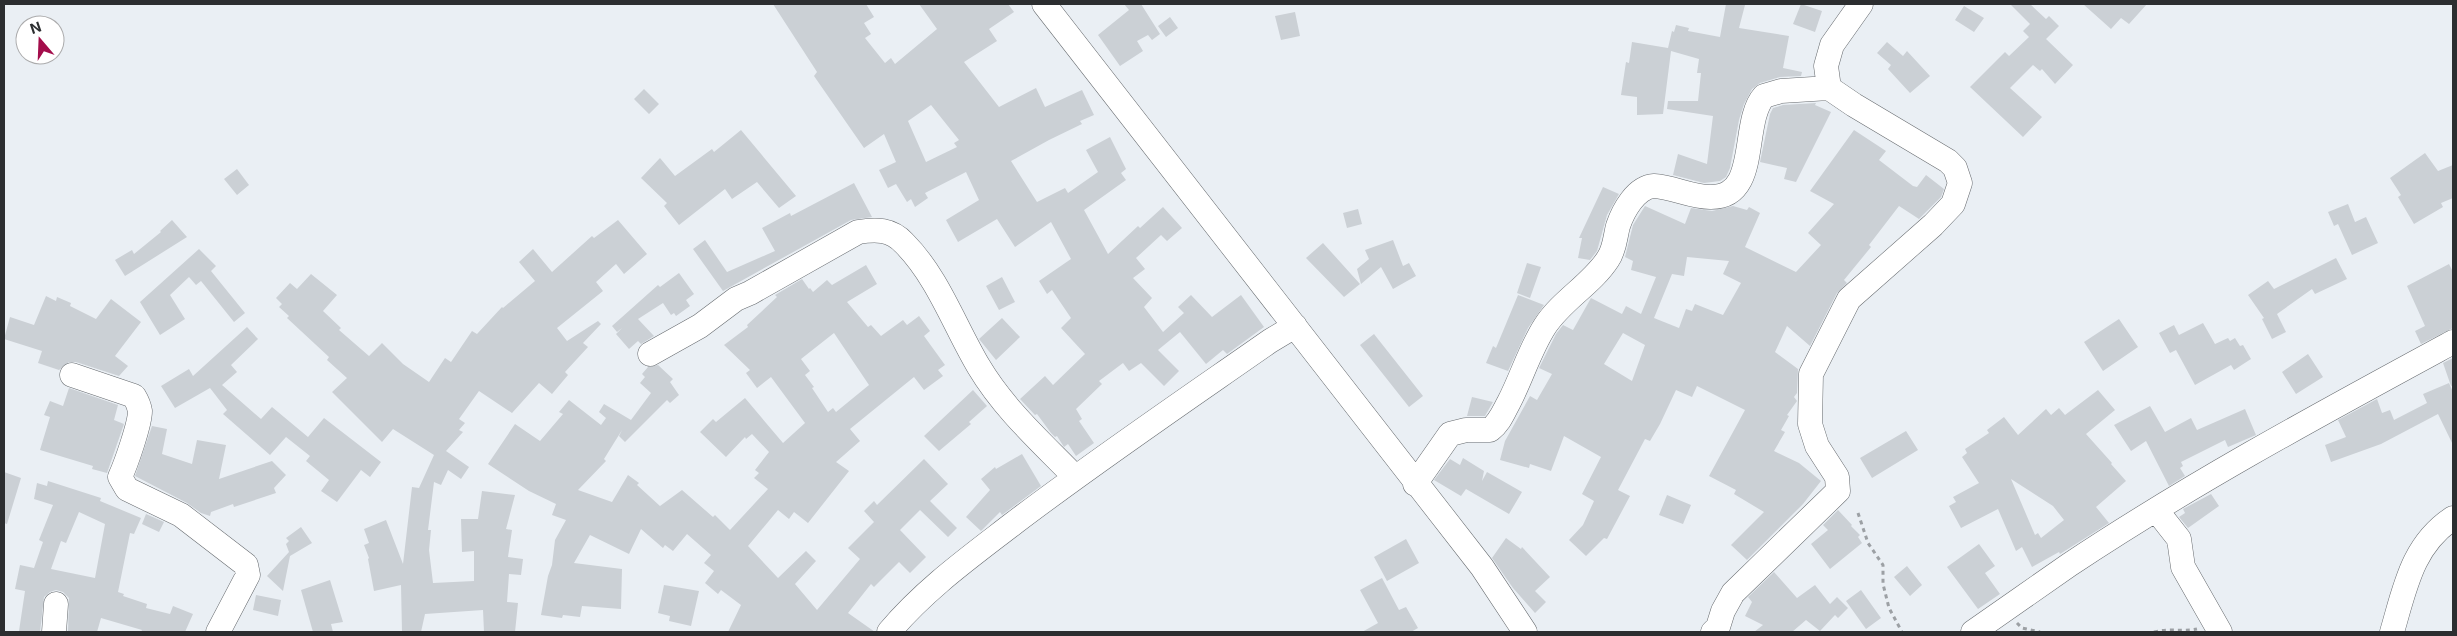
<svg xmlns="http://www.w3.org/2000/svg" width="2457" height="636" font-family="Inter,sans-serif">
<rect width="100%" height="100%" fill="#eaeff4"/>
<path fill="#cbd0d5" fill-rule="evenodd" d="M773,4H866L874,17L864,23L871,34L865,38L885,63L891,58L895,64L937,29L919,4H1008L1014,12L989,29L997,41L964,62L999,107L1036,88L1045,107L1082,90L1094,115L1080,121L1082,124L1049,140L1011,161L1037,202L1065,188L1068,193L1098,172L1086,150L1110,137L1126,169L1121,173L1126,180L1084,210L1108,254L1138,226L1140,228L1163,207L1182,228L1167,241L1161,235L1136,258L1145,269L1133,278L1152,298L1144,307L1163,332L1184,313L1178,307L1191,295L1212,317L1241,295L1264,327L1227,354L1223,350L1206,364L1180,332L1158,350L1179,371L1164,386L1141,363L1129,371L1123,363L1099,381L1102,384L1076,409L1082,419L1079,421L1094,443L1076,456L1068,444L1064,447L1057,436L1055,437L1051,433L1037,414L1035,415L1020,399L1045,376L1053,385L1085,354L1061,328L1071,318L1052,290L1047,294L1039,281L1071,259L1051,222L1015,247L997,219L958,242L946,220L979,200L966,172L925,193L928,198L915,207L911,199L907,202L896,184L888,188L879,170L896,162L884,134L864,148L814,76L817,72ZM931,105L959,140L954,143L957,147L926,162L908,121Z
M1124,4H1141L1160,34L1152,40L1148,35L1137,41L1143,51L1120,66L1098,35L1129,10Z
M1726,4L1745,5L1739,28L1789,36L1783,68L1802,72L1801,76L1780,77L1760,83L1752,89L1744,104L1739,120L1730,168L1726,177L1720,181L1704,183L1673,175L1678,154L1707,164L1713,116L1667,109L1668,101H1698L1701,73H1697L1699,59L1671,51L1663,114L1637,115V97L1621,95L1626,62L1629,63L1632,42L1668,48L1672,31L1674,32L1676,25L1689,28L1688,31L1720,37Z
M1801,4L1822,11L1815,32L1793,24Z
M2010,4H2030L2046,19L2049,16L2059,26L2046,39L2073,65L2055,84L2042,69L2040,71L2033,65L2010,88L2042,117L2023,137L1970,87L2005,52L2009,56L2029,37L2023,31L2030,24Z
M2083,4H2147L2129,24L2121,18L2111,29Z
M1964,6L1984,18L1974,32L1955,20Z
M1295,12L1300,36L1281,40L1275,16Z
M1170,17L1178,28L1166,37L1158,26Z
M1887,42L1903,56L1907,51L1930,76L1910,93L1888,69L1891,65L1877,53Z
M644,89L659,104L649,114L634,99Z
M1816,103L1815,105L1831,112L1796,182L1784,179L1787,168L1760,162L1770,114L1773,108L1783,105Z
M741,130L796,196L779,208L757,182L732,199L725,189L679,225L664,206L667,203L641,178L660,158L675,176L712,149L714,152Z
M1854,130L1886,151L1879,160L1913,186L1917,187L1926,175L1944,189L1941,197L1919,219L1899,206L1869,245L1871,247L1844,280L1847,283L1837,293L1810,346L1787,326L1775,352L1798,369L1797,393L1794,397L1797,401L1787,415L1789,416L1781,430L1785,432L1774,451L1799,463L1821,481L1803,504L1747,560L1731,545L1764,512L1734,494L1736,490L1709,476L1745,410L1697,386L1692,397L1676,390L1660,424L1650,441L1645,439L1618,490L1630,496L1607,539L1604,538L1586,556L1569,540L1583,525L1594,501L1582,494L1601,457L1564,436L1551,471L1530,464L1529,468L1500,460L1505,441L1530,396L1537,400L1552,374L1539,368L1556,334L1563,325L1573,330L1591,298L1622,314L1626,306L1641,314L1656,277L1631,270L1633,261L1625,257L1633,225L1645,206L1685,224L1691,208L1712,211L1733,206L1747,210L1749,207L1760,213L1745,247L1796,272L1821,245L1808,233L1834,204L1810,191ZM1687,257L1729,261L1723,274L1741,283L1723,315L1695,304L1692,311L1686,309L1679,328L1654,318L1672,274L1684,276ZM1623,333L1645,345L1632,381L1604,364Z
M2425,153L2438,171L2453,165V198L2441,203L2443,207L2414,224L2398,197L2401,195L2390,178Z
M237,169L249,185L237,195L224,179Z
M854,183L872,217L851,220L723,291L693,249L705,240L727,272L775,251L762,228L790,213L791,216Z
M1603,187L1619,194L1607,215L1597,251L1590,260L1578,258L1582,238H1579Z
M2348,204L2355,222L2366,217L2378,243L2352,255L2338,224L2334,226L2328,212Z
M1358,209L1362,224L1347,228L1343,213Z
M172,220L187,237L125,276L115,260L132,250L134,254L161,232L160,231Z
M618,220L647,254L624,274L616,264L596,282L603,291L557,328L567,341L598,321L601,324L583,343L588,347L565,372L568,375L552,394L539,383L512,413L479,391L459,419L465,423L459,430L463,432L446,451L469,467L461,479L448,470L441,485L434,482L428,530H431L429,550L433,583L474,581V551L462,552L461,519H478L482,491L515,495L506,529L512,530L508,557L523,559L521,575L509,574L507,602L518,603L515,632H484L483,610L425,614L421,632H402L401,585L374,591L368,559L369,558L364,545L369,543L364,529L386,520L403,564L412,487L419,488L434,455L393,429L382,442L332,392L347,378L327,360L329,357L287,318L289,316L279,307L282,304L276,298L290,283L297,289L311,274L337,295L323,311L341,328L339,330L369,356L382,343L403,364L429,382L445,358L451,362L472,331L477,334L502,307L503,308L535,281L519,262L533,249L552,272L592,236L594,238Z
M1393,240L1403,266L1409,263L1416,276L1393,289L1381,267L1361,284L1357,269L1369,259L1365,250Z
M1323,243L1360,284L1344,297L1306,258Z
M199,249L216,266L211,271L245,313L234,322L201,281L196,285L189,277L170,295L185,319L160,335L140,302Z
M2336,258L2347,279L2315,294L2312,289L2277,314L2286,332L2272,339L2262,319L2264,318L2248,295L2268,281L2274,289Z
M1527,263L1541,267L1530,298L1517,293Z
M2449,264L2453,272V328L2421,344L2415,331L2425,326L2407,286Z
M866,265L877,284L847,302L868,327L871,325L881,336L903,320L907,325L919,316L930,331L924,336L945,365L938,370L943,376L924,390L914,377L850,429L860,441L836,462L849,471L808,523L794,512L789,519L778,510L748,546L778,578L806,551L816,561L795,584L817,610L860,559L848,548L874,522L864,511L874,501L877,505L924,459L948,484L930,501L957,528L948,537L920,510L900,530L926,557L910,573L899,562L874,587L871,584L848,613L875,632H728L741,605L721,590L718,594L705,583L714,571L704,563L711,555L687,534L673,551L665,545L663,548L641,529L629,554L590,535L574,563L622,569L621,609L582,606L580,617L563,615L562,618L541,615L548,576L552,565L555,540L566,520L552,515L556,504L529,491L488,464L515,424L540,441L563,414L559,412L569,400L601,425L606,418L599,412L604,404L631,420L651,393L640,383L645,377L642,374L648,367L658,365L673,379L670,382L679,395L670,403L667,400L625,442L619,436L622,430L604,459L606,461L578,490L612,502L628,475L639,483L637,485L660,506L682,490L713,517L715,515L730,530L768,489L754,478L759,473L755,470L769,452L752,434L746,439L745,437L726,457L700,432L713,419L716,422L745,398L783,443L805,423L771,377L757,388L746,373L750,370L724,345L748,327L747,325L777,297L775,295L802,279L809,289L810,288L813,292L827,280L832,285ZM834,333L869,385L836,412L833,408L828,412L812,388L814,387L805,375L810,371L801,359Z
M679,273L694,294L686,300L690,306L676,316L674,313L671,315L663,303L638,319L654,336L641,344L638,341L629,349L616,334L622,328L617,332L612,326L658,285L660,287Z
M1002,277L1015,302L999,310L986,286Z
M1518,295L1544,305L1528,328L1508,371L1486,363L1493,346L1496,348Z
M46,296L56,301L57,297L71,303L70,306L96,319L111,299L141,322L115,356L128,366L119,376L76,362H69L59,370L38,363L42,351L4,339L10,317L34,325Z
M1002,318L1020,337L996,360L979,339Z
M2119,319L2138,347L2103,371L2084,342Z
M2203,323L2215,344L2228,338L2230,341L2235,338L2240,346L2243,345L2251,359L2234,370L2231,365L2195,385L2176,350L2170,353L2159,333L2174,325L2179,335Z
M247,327L258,339L231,365L237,372L222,385L261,419L272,407L308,437L324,418L381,462L370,477L361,470L337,502L321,491L329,480L306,461L310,456L286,437L270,455L223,414L227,410L210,388L175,408L161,386L189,369L193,376Z
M1374,334L1423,396L1409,407L1360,345Z
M2308,354L2323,377L2296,394L2282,372Z
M2453,358V385L2451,386L2443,363Z
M2449,383L2453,392V445L2438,414L2381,444L2331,462L2325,445L2346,437L2338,420L2377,399L2382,413L2390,410L2394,420L2427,403L2423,394Z
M69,388L118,405L114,420L124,424L107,473L92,469L93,466L40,450L50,417L44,415L50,401L63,406Z
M973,390L987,406L969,422L971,424L939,451L924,436Z
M2098,390L2115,410L2086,434L2112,463L2111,464L2126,481L2096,507L2109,523L2060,554L2059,552L2032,567L2022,547L2016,551L1998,509L1961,528L1949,506L1956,502L1953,497L1979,483L1962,457L1967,453L1965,449L1989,433L1987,430L2004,417L2018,435L2046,409L2051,415L2059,408L2065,415ZM2011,479L2053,506L2064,520L2041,538L2038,533L2035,535Z
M1472,397L1493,402L1485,416H1467Z
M2150,406L2165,432L2191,418L2197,430L2245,409L2256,435L2228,447L2225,440L2181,462L2183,466L2180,468L2185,476L2169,486L2146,441L2131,451L2114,425Z
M152,426L167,429L162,454L192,464L197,440L226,445L219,479L272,461L286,475L274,488L276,493L234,507L233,504L211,512L210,516L201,513L187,503L135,476Z
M1906,431L1918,450L1872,478L1860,458Z
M1022,454L1041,486L1002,515L1000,512L981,531L966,517L990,490L981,479L995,467L996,469Z
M1463,458L1484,471L1482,481L1487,472L1522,492L1509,514L1466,489L1461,496L1434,480L1450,459L1460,465Z
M4,472L21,478L7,524L4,523Z
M48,481L101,498L100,501L141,518L134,534L130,533L118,592L124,594L123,596L147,604L146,608L170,614L173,606L193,614L185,632H141L142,630L101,618L97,632H68L69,598L63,592L56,590L50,592L44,597L40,632L19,631L25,591L15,589L20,565L34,568L43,542L39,540L53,505L34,499L37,483L47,486ZM79,512L105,524L95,578L51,569L61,541L66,543Z
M2211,494L2219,506L2188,528L2179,517L2185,513L2183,509Z
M1667,495L1691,505L1683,524L1659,515Z
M1838,510L1852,525L1851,526L1860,535L1858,537L1862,543L1830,569L1811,544L1828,530L1823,525Z
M146,514L164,522L159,532L142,524Z
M301,527L312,543L290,556L283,591L267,576L289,552L286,544L289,541L286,538Z
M1506,538L1521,549L1522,547L1550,577L1535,591L1546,602L1535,613L1513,588L1492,558Z
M1406,539L1419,563L1387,581L1374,557Z
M1979,544L1995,566L1985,573L2000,594L1978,609L1947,567Z
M1907,566L1922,585L1910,596L1894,577Z
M1774,572L1797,598L1815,585L1830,604L1837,597L1848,608L1838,618L1835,615L1820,631L1806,620L1792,632H1754L1763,625L1745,616L1752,602L1748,597Z
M1382,578L1399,610L1406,607L1418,628L1411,632H1362L1378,623L1360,590Z
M330,580L343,622L331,624L333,632H313L301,590Z
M664,585L699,591L691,626L669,621L670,616L658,613Z
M1861,590L1881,618L1866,629L1846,601Z
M256,595L281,600L278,616L253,610Z"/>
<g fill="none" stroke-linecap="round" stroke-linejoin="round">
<defs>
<path id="minor" d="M1044,4L1482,567L1525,632
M1829,88L1826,66L1832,45L1861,4
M650,354L700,326L736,299L750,293L858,232C876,229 891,229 904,243C938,277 955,327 979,367C1004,409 1041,442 1075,477
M72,375L134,396C137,401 139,405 140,411C140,424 126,464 120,477L127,489L181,515L246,565L248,575L218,632
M1415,484L1450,434L1466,430H1490C1500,422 1503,413 1509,402C1522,377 1530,349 1545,326C1562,300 1592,284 1608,259C1615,249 1615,237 1618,226C1623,211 1636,187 1654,186C1673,187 1691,197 1710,197C1761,198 1740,123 1764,96L1781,91L1829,88L1854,105L1948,161L1955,168L1960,183L1953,204L1933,225L1849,299L1811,374L1810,424L1817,446L1837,477L1838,491L1733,593L1723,611L1718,627L1713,632
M2157,511L2179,539L2183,567L2220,632
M54,632L56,604
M889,632C925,589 970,557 1014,523C1097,460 1184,401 1270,341L1295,326
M1973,632C2005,610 2037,587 2069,565C2192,483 2324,412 2453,342
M2392,632C2405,588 2412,545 2453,518"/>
</defs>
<use href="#minor" stroke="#666a6e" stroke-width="25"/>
<path stroke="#9ca0a4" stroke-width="3" stroke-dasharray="4 4" stroke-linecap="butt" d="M1858,513L1868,543L1883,565V584L1889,608L1902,632
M2017,623L2022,628L2040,632
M2154,632C2169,628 2182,632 2197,629"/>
<use href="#minor" stroke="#fff" stroke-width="24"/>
</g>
<rect width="2457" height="636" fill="none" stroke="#2c2e30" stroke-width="10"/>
<g transform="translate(40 40) rotate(341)"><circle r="24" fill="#ffffff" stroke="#ababac"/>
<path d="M0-4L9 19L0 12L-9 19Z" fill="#a30d4b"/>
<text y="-8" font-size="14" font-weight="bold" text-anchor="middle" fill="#2c2e30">N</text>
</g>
</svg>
